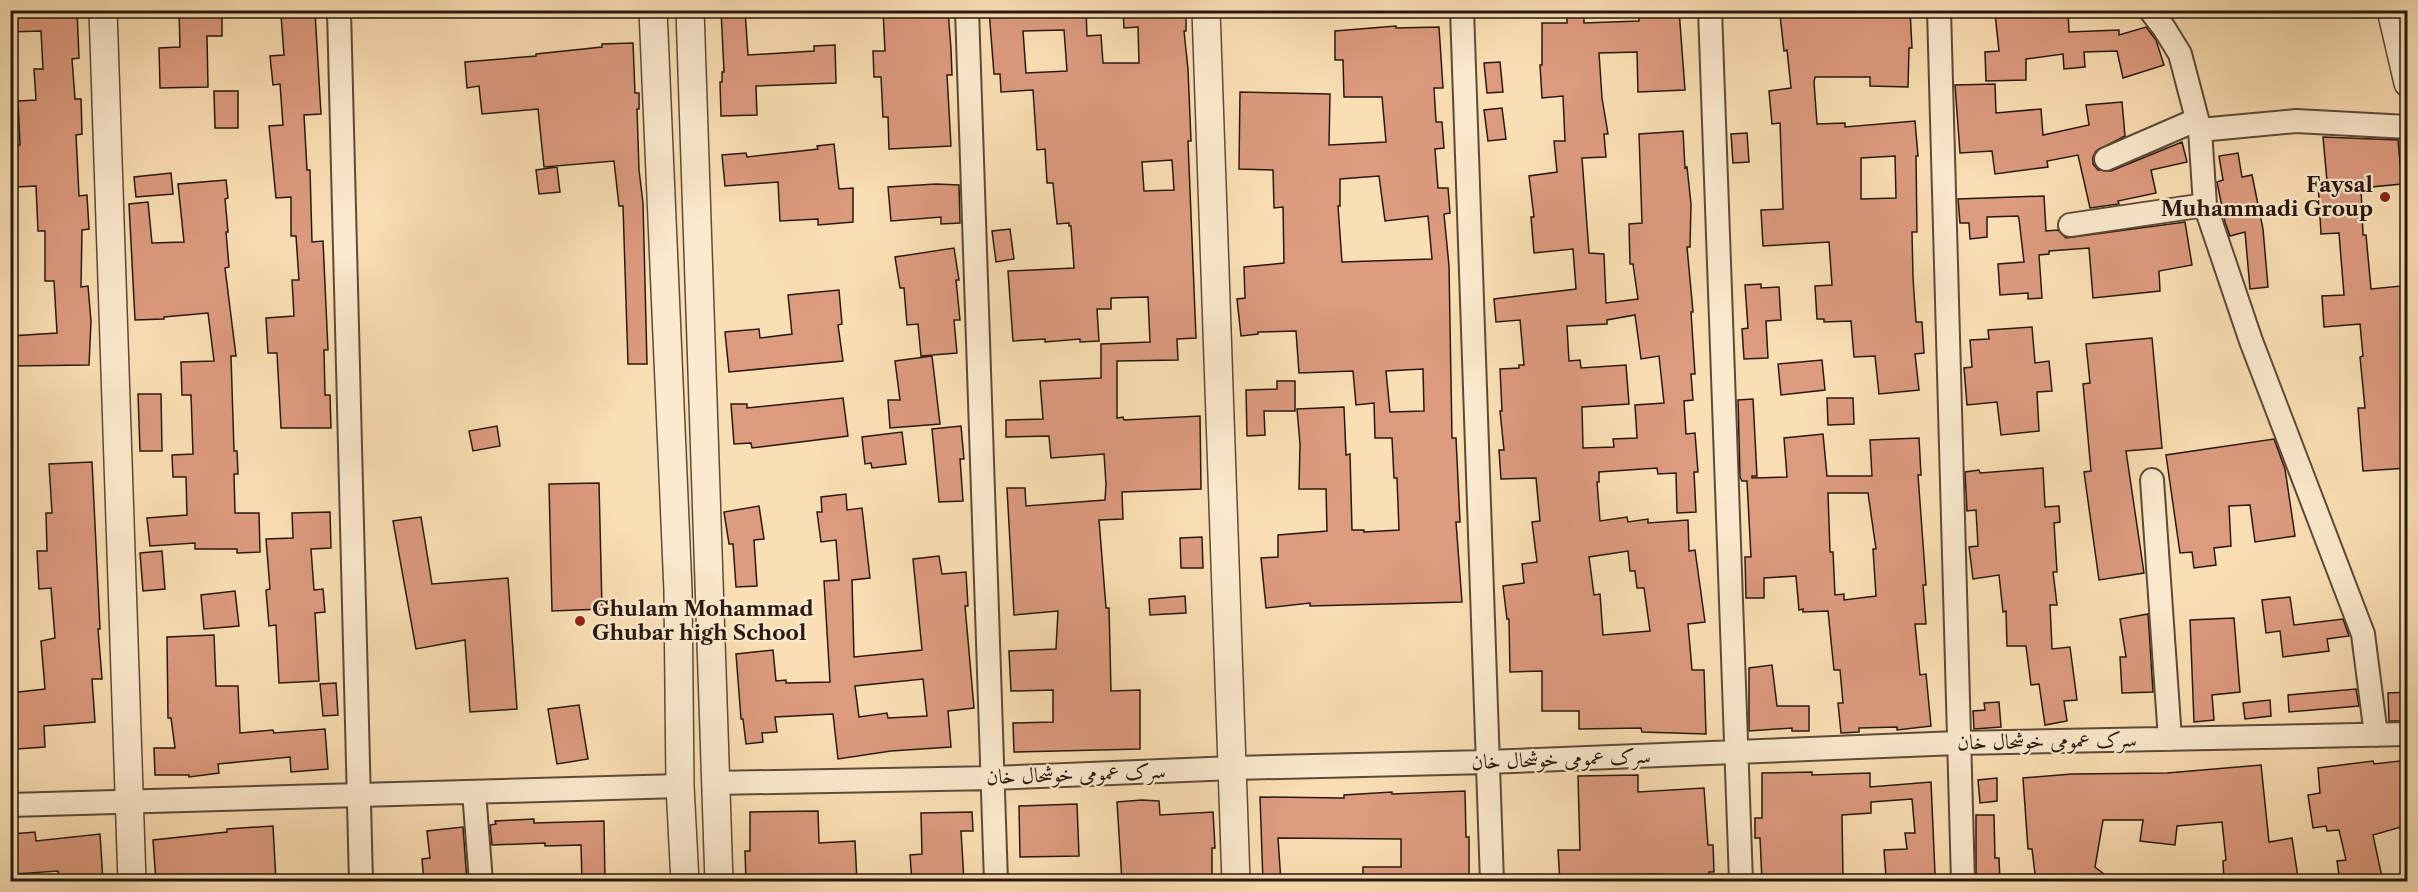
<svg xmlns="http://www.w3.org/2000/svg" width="2418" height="892" font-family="'Libre Caslon Text',Amiri,serif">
<rect width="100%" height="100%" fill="#fbdfb4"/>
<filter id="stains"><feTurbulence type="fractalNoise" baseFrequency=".00333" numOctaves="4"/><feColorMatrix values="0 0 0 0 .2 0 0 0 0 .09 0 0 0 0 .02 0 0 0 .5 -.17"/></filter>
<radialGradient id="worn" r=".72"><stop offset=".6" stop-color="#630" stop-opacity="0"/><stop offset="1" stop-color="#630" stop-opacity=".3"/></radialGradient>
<path fill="#dd9b7f" stroke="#29190e" stroke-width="1.5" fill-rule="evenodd" d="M77,10L79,58L72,59L75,99H81L82,134L76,135L79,196L87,195L89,229L82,230L81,287L88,286L91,321L89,365L10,366V336L57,333L54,281H45V231H38L36,186L16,187L15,145H20L18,101L36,100L34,69H43L41,31L10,32V12Z
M179,10H222V36H207L208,87L160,88L159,48L180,47Z
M721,10H745L748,55L814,51V46L835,45L836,83L756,86L757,115L721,116L720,82H722V72H724Z
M883,10H948L951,49L952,75H947L951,146L889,149L888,117H883L881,77H874L873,51H885Z
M989,10H1086L1087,36L1101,35L1103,63H1139L1138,27L1124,28L1123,10H1186V31H1184L1188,69L1191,141H1188L1196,338L1177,339L1178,360L1117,361V418L1123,417L1124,420L1200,416L1201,489L1122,492L1123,519L1099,520L1106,608H1109L1111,691L1140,690V749L1014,752L1013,723L1053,722V690L1011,691L1009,651L1056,649L1058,611L1014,615L1007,488H1025L1026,506L1105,500L1106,484L1104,454L1051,458L1049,436L1006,437V420L1043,419L1040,381L1101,378V344L1150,342L1148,297L1111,298V309H1097L1099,341L1080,342V339L1045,342V339L1013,341L1008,271L1074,268L1071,226H1069V223L1057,224L1053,183H1047L1045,149L1037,150L1033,90L1001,92L1000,74H994ZM1064,30L1067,71L1026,73L1023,31ZM1172,160L1174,190L1144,191L1142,162Z
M1584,10V23L1639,21V10H1679L1685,90L1638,92L1637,52L1599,53L1602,98L1608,134H1604L1606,157L1582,158L1589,253L1604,254L1606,303L1638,299L1633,264H1630L1629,224L1642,223L1639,134L1683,131L1685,168L1687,167L1691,204L1690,247H1687L1693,312H1691L1695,374H1691L1693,400L1684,401L1686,434L1695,433L1698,472H1694L1696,512L1677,513L1676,473L1658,474L1657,468L1599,472V482H1597L1600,521L1627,517L1628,522L1648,519V523L1688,520L1689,551L1695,550L1705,622L1688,624L1692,670H1704L1706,734L1642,732L1641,728L1579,729V711H1542V671L1510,672L1509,619H1507L1503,586L1524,583L1522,564L1537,562L1532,522L1540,521L1536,478L1501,479L1499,450H1504L1500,411H1502L1500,369L1519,368V365H1524L1520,320L1496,322L1494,299L1576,289L1573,249L1534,253L1531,217H1534L1529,176L1557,172L1554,141H1565L1563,96L1542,98L1540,65H1542V23H1567V11ZM1635,315L1641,359L1659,356L1664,403L1635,405L1637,438L1613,439L1614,447L1583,448L1582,407L1629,404L1626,365L1581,368L1580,360L1569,361L1567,326L1607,324V320ZM1628,551L1630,571H1635L1637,588H1644L1650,631L1603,635L1600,594L1594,595L1589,557Z
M1888,10H1910L1912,48H1909L1908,87L1870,86V77H1815L1814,82L1817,124L1845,123V127L1915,121L1918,156H1916L1917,232H1912L1913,278L1916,322H1922L1924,353L1915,354L1919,390L1879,394L1875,356L1854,357L1851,321L1824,322V319H1817L1815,286L1832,285L1829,242L1763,246L1761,210L1783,209L1780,123L1772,124L1769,91L1791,88L1787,50L1784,51L1780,15L1813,12L1814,14L1832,12L1833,14ZM1895,156L1896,198L1861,199V158Z
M2027,10H2068L2069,32L2119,30V35L2146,27L2156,40L2164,65L2123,78L2117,51L2084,52L2085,67L2064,69L2063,54L2026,59V80L1986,81L1985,52L1999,51L1995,14Z
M315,12L321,114L304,115L307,170H310L312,242L323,241L328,350H324L325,395H330L331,428H281L277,353H268L266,318L294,316L292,280H299L296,236H291V197L276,198L269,126L283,125L280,84L273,85L270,56L284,55L281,15Z
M1396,26V28L1439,27L1443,88H1434L1436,122H1442L1444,148L1435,149L1438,188H1448L1450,213L1444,214L1449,266L1452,438H1456L1460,522H1456L1462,602L1310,606V603L1266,608L1261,558L1278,557V535L1327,531L1326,489H1299L1300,444L1297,409L1344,407L1346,455L1350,454L1352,530H1364V532L1399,530L1397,478H1394L1392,438H1375L1374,403L1356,405L1353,371L1299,373L1296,331L1258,332V334L1241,336L1237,299L1245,298L1244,267L1284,263L1283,207L1274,208L1273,170L1239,169L1240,92L1330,94L1329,145L1386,142L1382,97H1344L1343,60H1335V31ZM1379,176L1385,221L1428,216L1432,259L1342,262L1338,206H1340V179ZM1423,369L1424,411L1390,412L1386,371Z
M633,43L635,93H639V109H637L639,170L643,203L647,364H628L623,206H619L614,161L544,167L538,109L482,114L479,86L467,88L465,62L536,56V54L602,47V44Z
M1500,62L1503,92L1487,93L1484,63Z
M1995,84L1996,113L2041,109L2043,135L2089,125L2086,105L2122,102L2125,136L2096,151L2093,157V164L2098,170L2111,171L2182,142L2187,162L2151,170L2156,193L2118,201L2119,204L2090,208L2078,155L2047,161L2048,167L1995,174L1992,151L1960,153L1955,85Z
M214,91H238V128H215Z
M1502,108L1506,139L1488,141L1484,110Z
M1747,133L1749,162L1733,163L1731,134Z
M2323,137L2398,140L2402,184L2361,188L2363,235H2366L2371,289L2401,286L2406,352H2403L2408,401V468L2363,471L2358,408H2365L2360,357L2363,356L2360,324L2324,327L2322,296L2344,295L2339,233L2321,234L2318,181H2327Z
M834,144L839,189L853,188V222L818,225V219L780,221L778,182L725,186L722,155L746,153L747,157L818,149L817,146Z
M2238,153L2242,177L2252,175L2263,229L2268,287L2250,289L2245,232L2230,236L2225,222L2217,182L2223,180L2219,156Z
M557,167L560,192L539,194L536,170Z
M171,173L173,194L136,197L134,177Z
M226,180L228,198L225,199L228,232H226L229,267L225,268L236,356H231L234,451H237L238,474H234L235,513H259L260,552L237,553V549H195V543L150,546L147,518L187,515L186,477H173L172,455L193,454L191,395H182L181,362L214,361L208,313L164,317V319L135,320L129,204L148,202L152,243L184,242L178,184Z
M936,184L959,185L960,223L941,224V217L891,221L888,187Z
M2044,196L2046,231L2058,230L2066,238L2185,222L2192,265L2159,271L2160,291L2093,298L2089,248L2049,251V254L2039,255L2042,298L2028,299V293L2000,295L1998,264L2024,262L2019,219L2018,216L1987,217V237L1970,239L1969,223H1960L1958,199Z
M1010,229L1014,259L996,262L992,231Z
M954,248L959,280H956L960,320H954L957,353L921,356L918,324L907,325L904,288H900L895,257Z
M1761,284V288L1779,287L1781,320L1766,321L1768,358L1744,359L1742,329L1748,328L1745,285Z
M839,290L842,324L838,325L843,361L729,372L725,332L759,329L760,338L792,334L788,295Z
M2032,327L2035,363L2049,361L2052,391L2037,392L2039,431L2001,435L1997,402L1967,405L1964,368L1972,367L1970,340L1989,339L1988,330Z
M2152,338L2162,448L2126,451L2144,573L2099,580L2084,472L2091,471L2083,384L2090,383L2086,344Z
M932,356L940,424L890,428L888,400H900L895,361Z
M1822,360L1825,390L1781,395L1778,364Z
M1277,381H1295V411H1264L1265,435L1247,436L1246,390L1277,389Z
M138,394H161L162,451H140Z
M843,398L848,436L752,448L751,443L734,444L731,404H747V408Z
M1827,398H1853L1854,424L1828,425Z
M1753,399L1757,476H1752V478L1787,477L1784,438L1823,434L1827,476H1872L1870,440L1919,438L1921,475H1918L1926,585H1923L1926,624H1915L1920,675L1926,674L1931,726L1897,730V727L1859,728V732L1841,733L1838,703H1843L1840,670H1834L1828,611L1803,612V609L1799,610L1796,576L1764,578V598H1746L1745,557H1751L1747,481H1742L1740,477L1738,400ZM1828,493H1868L1876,549H1873L1876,596L1844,600V594L1835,595L1833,552H1830Z
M497,426L500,446L473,451L469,431Z
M961,426L964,459H960L963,501L939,502L932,429Z
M902,432L906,464L872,468L871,463L865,464L862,437Z
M2274,439L2285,469L2295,536L2255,542L2250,505L2229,506L2231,546L2214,548L2216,565L2194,568L2192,552L2180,553L2166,455Z
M92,462L100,629H98L102,679H92L95,722L44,726L45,747L17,749L16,736L10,737V693L45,689L41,641L55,638L51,588L39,589L37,551H47L46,513H52L49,464Z
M2043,468L2045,507L2059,506L2060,522L2054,523L2057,572H2053L2057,605H2050L2052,649L2070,647L2077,700L2064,701L2067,721L2045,725L2039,684L2031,685L2026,646H2007L2006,611L2003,612L1999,575L1973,579L1969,547L1978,546L1976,510L1967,511L1965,472L1979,470L1980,473Z
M599,483L602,609L552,611L549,484Z
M846,494L847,510L862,508L870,578L852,580L854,657L922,650L913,559L939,556L942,574L966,572L968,606H965L974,708L948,711L951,747L891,751L838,759L833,714L775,717L777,732L762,733L763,742L746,744L743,719H741L736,654L773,650L776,681L786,680V683L830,682L824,581L839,580L836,540L821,542L817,512H822L821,497ZM923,679L927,716L888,718L887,713L859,717L855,686Z
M759,506L764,539L754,540L757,586L736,587L733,544H729L724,512Z
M330,512L331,548L311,549L314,590L323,589L325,612L315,613L319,681L279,683L276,625L269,626L266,590L270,589L266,539L293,538L292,513Z
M421,517L432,584L508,578L517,709L470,712L465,640L416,649L393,521Z
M1202,537L1203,568H1181L1180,538Z
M162,551L165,589L143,591L140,553Z
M235,591L239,626L204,629L201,595Z
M1185,596L1186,613L1150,615L1149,599Z
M2290,597L2294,625L2343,619L2349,636L2327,639L2329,651L2283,657L2280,631L2266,633L2262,600Z
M2148,614L2153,692L2122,693L2120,657H2126L2120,619Z
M2234,618L2240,692L2212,695L2214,720L2194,722L2190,620Z
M214,635L216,686H238L240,733L273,730L274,733L325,729L328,769L291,772L290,757L218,764L219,773L189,777V775H155L154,748H175L171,718H168L167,637Z
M1772,665L1777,706H1809V731H1792V728L1749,731V668Z
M336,683L338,715L323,716L320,684Z
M2356,689L2359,706L2289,712L2288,695Z
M2408,692V721H2389L2388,693Z
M2270,700L2271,716L2245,719L2243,703Z
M1999,702L2001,727L1974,729L1973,711L1985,710L1984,703Z
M579,705L588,759L557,764L548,709Z
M2373,761L2374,764L2400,761L2408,782V825L2373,835L2383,882H2340L2337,861L2346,860L2339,830L2327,831L2326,826L2313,828L2308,795L2320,793L2318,768Z
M2261,765L2269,842L2292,838L2298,878L2275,882H2224L2223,861L2226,860L2222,822L2177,826L2175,845L2140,841L2143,820H2103L2095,867L2114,882H2036L2032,849H2028L2023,778L2072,774L2167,773Z
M1812,772V775L1870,773V787L1931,782L1935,874L1886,877L1884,850L1907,849L1905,833H1915L1912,799L1871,802V813L1842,815L1843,879L1762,882L1760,838H1755V818H1762V773Z
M1638,775V792L1704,788L1708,845H1713L1714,872H1709V882H1658V874L1608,876V882H1560L1558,850H1580L1578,776Z
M1997,778V801L1980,803L1978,780Z
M1465,791L1466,837H1469V882H1363V867H1401V839L1278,838L1281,882H1263L1260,797L1344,798V795L1392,792V794Z
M1142,800L1159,801L1160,815L1213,812L1215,848H1212V882H1122L1117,802Z
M1077,804L1079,856L1020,857L1019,806Z
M818,811L819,843L855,841L857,882H746L745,851H750V812Z
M972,812L973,831H961L964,882H912L910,855L922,854L921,813Z
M1976,815H1994L1995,858H1999L2000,882H1976Z
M534,819V823L604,821L605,882H582L581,845L545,846V843L492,845L490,825L496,824L495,821Z
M273,826L276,881L230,882V877L156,882L153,840L227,832V829Z
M463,827L467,882H424L422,859L430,858L427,831Z
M35,832L36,841L100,834L103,882H59L58,871L15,874L12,834Z"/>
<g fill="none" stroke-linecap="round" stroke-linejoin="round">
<defs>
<path id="minor" d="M339,10L361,882
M967,10L996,882
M1462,10L1492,882
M1710,10L1741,882
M1939,10L1963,882
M2150,10L2164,28L2180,54L2200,130
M2106,159L2196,120
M2070,225L2205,205
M2152,480L2170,739
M2376,735L2363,634L2251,341L2205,205L2200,130L2296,121L2408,127
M715,783L994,778L1233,768L1487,762L1958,743L2408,734
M474,792L481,882
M10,805L680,786"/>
<path id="tertiary" d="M103,10L132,882
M653,10L678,591L680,786L685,882
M690,10L719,882
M1206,10L1236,882
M2391,10L2408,83"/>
</defs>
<use href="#minor" stroke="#5e4a38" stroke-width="26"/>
<use href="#tertiary" stroke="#5e4a38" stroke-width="30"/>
<use href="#minor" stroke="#fceace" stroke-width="22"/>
<use href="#tertiary" stroke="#fceace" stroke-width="27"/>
</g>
<g fill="#8f2418" stroke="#fceace" stroke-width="2">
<circle cx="2385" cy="197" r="6"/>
<circle cx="580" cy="621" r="6"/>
</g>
<g text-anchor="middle" stroke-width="4.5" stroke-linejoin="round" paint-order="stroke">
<g font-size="21" font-weight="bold" fill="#29190e" stroke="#fceace" text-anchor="end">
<text x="2373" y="192">Faysal<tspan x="2373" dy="24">Muhammadi Group</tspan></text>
<text x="592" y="616" text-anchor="start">Ghulam Mohammad<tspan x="592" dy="24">Ghubar high School</tspan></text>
</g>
<g font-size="21" fill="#29190e" stroke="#fceace">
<text transform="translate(2047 741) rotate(-1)" y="7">سرک عمومی خوشحال خان</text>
<text transform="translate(1561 759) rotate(-2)" y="7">سرک عمومی خوشحال خان</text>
<text transform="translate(1076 774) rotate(-2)" y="7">سرک عمومی خوشحال خان</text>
</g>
</g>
<rect width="2418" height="892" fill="none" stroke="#fbdfb4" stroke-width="36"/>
<rect x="12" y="12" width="2394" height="868" fill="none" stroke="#29190e" stroke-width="3"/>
<rect x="18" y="18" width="2382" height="856" fill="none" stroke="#29190e" stroke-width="1.5"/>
<rect width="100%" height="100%" filter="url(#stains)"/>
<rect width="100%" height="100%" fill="url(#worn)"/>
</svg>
